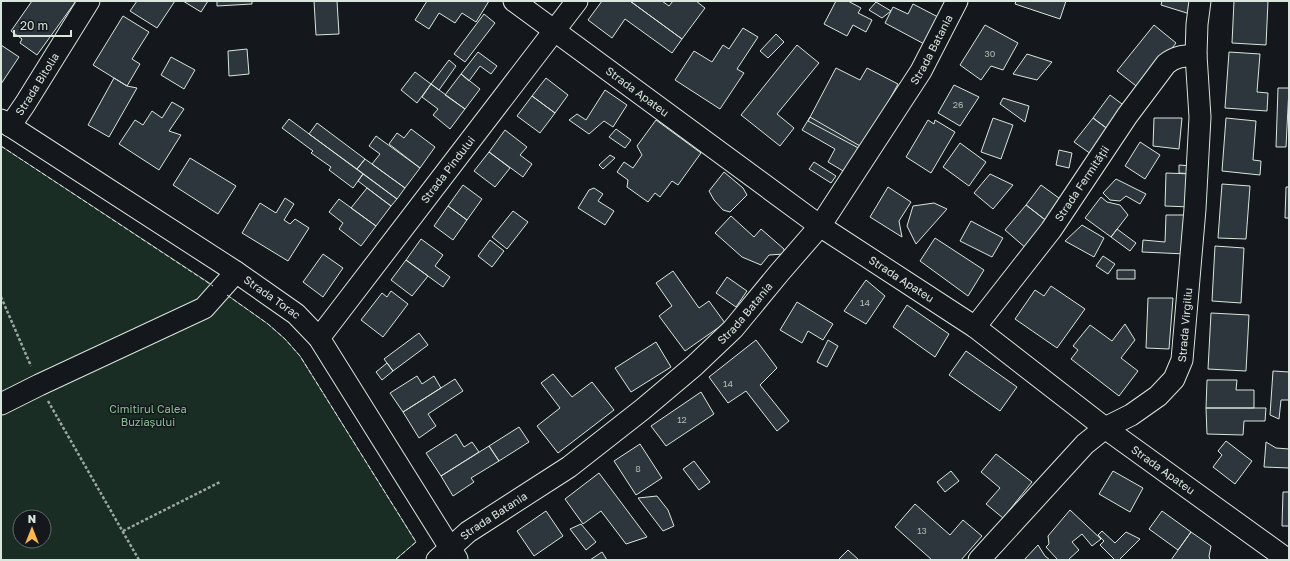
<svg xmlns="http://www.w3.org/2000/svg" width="1290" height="561" font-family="'Golos Text',sans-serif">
<rect width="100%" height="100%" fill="#14181c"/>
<path fill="#1a2d24" stroke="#939e99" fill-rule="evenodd" d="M1,146L220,290L268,324L285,339L300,356L416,542L395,560H1ZM20,517H44V541H20Z"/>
<path fill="#2c363c" stroke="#d8e6dc" d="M32,1H76L37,55L20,43L22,39L11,31Z
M137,1H175L157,28L130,11Z
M183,1H208L201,12Z
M217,1H252V4L217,6Z
M314,1H337L339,34L316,35Z
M427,1H489L476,22L462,13L455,23L439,13L429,29L415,20Z
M602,1H630L682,39L672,53L625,19L612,38L588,20Z
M630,1H662L669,6L673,1H696L705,8L682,39Z
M836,1H848L861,8L858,13L872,20L866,32L853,25L847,36L824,24Z
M1016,1H1066L1060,19L1015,4Z
M1162,1H1194L1190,14L1161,5Z
M1234,1H1268L1266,45L1232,43Z
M876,2L891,11L882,18L869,10Z
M913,4L940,18L926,45L885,23L893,7L908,14Z
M484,14L495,23L465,62L454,54Z
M123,16L149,32L132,59L140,64L127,86L93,65Z
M985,25L1018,43L1003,70L991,66L981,80L960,65Z
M1154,25L1176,43L1140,89L1117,71Z
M743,28L758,37L737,69L744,73L720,109L675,80L694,51L712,62L723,45L729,49Z
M776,34L784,42L768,58L760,51Z
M1,45L19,57L1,84Z
M797,45L819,63L777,114L794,128L780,146L741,115Z
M247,49L249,74L229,76L228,51Z
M478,52L497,66L491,74L480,66L469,81L461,74Z
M1229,52L1260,54L1257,92L1268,93L1267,111L1225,108Z
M1027,54L1052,62L1037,80L1013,74Z
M171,57L195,70L184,89L161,75Z
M449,60L456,66L439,90L431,84Z
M836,68L860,80L867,68L898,84L862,150L808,121Z
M415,72L431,84L417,103L401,90Z
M461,74L480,89L465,109L445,95Z
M114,78L127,86L137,88L109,137L88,125Z
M546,78L568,95L555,113L532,96Z
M431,84L465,109L450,129L433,115L438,109L422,97Z
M954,85L979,97L960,126L938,113Z
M1278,88H1289L1286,147H1276Z
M605,90L627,105L613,127L604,121L589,134L569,120L577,114L586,120Z
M1110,95L1126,107L1109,130L1093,118Z
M532,96L555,113L540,133L517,116Z
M1003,98L1029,106L1025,122L1000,104Z
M172,102L184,109L169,131L181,135L159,170L119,144L135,120L143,125L152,111L162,118Z
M810,117L860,146L845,172L828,162L835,149L802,130Z
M993,118L1013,125L1001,159L981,152Z
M1093,118L1109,130L1091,154L1074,142Z
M1154,118H1182L1179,149L1153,146Z
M1226,118L1256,121L1253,160L1261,161L1260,175L1222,171Z
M289,119L363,174L353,188L329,170L331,167L311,153L313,151L282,128Z
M656,120L701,153L678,185L672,181L660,197L655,193L648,202L627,187L628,180L617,172L624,162L633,168L642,155L637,146Z
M928,120L934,124L935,120L955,132L931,173L906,157Z
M317,123L365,159L357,169L309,134Z
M411,129L435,147L420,168L389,144L397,133L404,138Z
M616,129L631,140L625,148L609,137Z
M505,130L527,147L520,155L532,164L523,177L489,152Z
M376,136L420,168L405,188L372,164L380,154L369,146Z
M1140,142L1160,155L1145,179L1125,166Z
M960,143L986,162L969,186L943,167Z
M1059,150L1072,153L1069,168L1056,165Z
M489,152L510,168L495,187L474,171Z
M610,155L615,158L603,169L599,165Z
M190,158L236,186L218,214L173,185Z
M365,159L405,188L397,199L357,169Z
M814,162L836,176L831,183L809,169Z
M1179,165L1192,166L1193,174L1179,173Z
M724,172L743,188L747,195L730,212L723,210L714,200L709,191Z
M1166,173L1193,174L1191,207L1165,206Z
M363,174L397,199L391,206L358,181Z
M990,174L1013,185L993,209L974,193Z
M1116,179L1146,194L1140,204L1126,196L1120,201L1110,200L1103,193Z
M1222,184L1250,186L1246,239L1218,238Z
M463,185L482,199L467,220L448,206Z
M1041,185L1063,201L1048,222L1026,205Z
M888,187L911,202L899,221L902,237L870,217Z
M1286,187H1289V218H1285Z
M367,188L391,206L376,226L351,208Z
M594,188L603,194L598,201L614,211L605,225L578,208L589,190Z
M1101,197L1107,202L1120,205L1128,215L1111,237L1085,218Z
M285,198L294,204L284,220L290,224L295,219L309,228L288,261L242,233L260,203L276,213Z
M339,199L376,226L361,246L339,229L343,223L329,212Z
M934,203L947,209L916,244L907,226L913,206Z
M1026,205L1048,222L1027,249L1005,230Z
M448,206L467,220L453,240L434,226Z
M513,211L528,222L507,249L492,237Z
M1166,215H1188L1186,254L1142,252L1143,240L1165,242Z
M731,216L754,237L761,229L784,249V254L769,255L761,265L742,257L715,233Z
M971,221L1003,238L992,257L960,241Z
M1082,225L1104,238L1094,257L1065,241Z
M1117,229L1136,243L1130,251L1111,237Z
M935,238L984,270L968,296L920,261Z
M421,239L443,255L435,266L450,277L443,287L406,260Z
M490,240L504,251L492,267L478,256Z
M1215,246L1244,248L1241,303L1212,301Z
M323,254L343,268L323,297L303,282Z
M1103,256L1115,264L1108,274L1096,266Z
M406,260L428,276L412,296L391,280Z
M1117,270H1135V279H1117Z
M673,271L699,308L709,301L725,323L685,351L659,316L672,306L656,283Z
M727,277L747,291L736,307L716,293Z
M866,280L885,296L866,324L844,311Z
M1051,286L1085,309L1057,348L1015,319L1035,290L1044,296Z
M391,291L408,304L383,337L361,320L382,293L387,297Z
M1148,298H1173L1169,349L1146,348Z
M797,302L833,324L823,340L808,331L802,343L780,330Z
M907,305L949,334L935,357L893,327Z
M1211,313L1249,315L1246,371L1208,369Z
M1125,324L1135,340L1121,358L1138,371L1119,396L1071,359L1078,350L1073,346L1090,325L1112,341Z
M419,333L428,345L393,371L384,359Z
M756,340L777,368L760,385L789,421L777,431L746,391L728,403L709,377Z
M828,340L838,346L827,367L817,362Z
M656,342L671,367L631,392L615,368Z
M966,351L1017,387L1000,411L949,375Z
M387,363L393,371L382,380L376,372Z
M1273,371L1289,372V400H1281L1279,419L1270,415Z
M553,374L572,397L592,382L614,410L558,453L537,426L560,408L541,383Z
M417,376L422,384L434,376L441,388L403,412L390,393Z
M455,379L463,391L428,414L436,426L419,438L403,412Z
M1207,380H1237L1236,390H1254V408H1206Z
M701,392L714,414L666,446L651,426Z
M1206,408H1266L1265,421H1244L1243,435L1207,434Z
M519,427L529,442L499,461L489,446Z
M456,434L464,447L472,442L479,452L441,476L426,453Z
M1226,441L1252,461L1235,484L1213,467L1222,455L1218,451Z
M1266,442L1276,448L1289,449V468L1264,467Z
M640,444L662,478L636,495L614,461Z
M489,446L499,461L471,478L474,482L453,496L441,476Z
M996,454L1032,482L1003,518L986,504L1000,488L981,472Z
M694,461L710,482L699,490L683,469Z
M951,471L959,481L945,492L937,482Z
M1113,471L1143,488L1130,512L1099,494Z
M599,473L647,537L626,544L601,511L583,524L565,499Z
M1283,492H1289V526H1282Z
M657,496L668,510L674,526L663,531L638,498Z
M915,504L950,535L963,520L982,536L961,560H932L895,527Z
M1070,510L1101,539L1092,546L1082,534L1072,542L1079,550L1068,560H1058L1046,547L1049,544L1048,536Z
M546,511L563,536L534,556L517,531Z
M1162,511L1191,532L1178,550L1149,529Z
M581,524L596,542L586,550L570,529Z
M1102,531L1115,543L1126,532L1140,539L1119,560H1115L1100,545L1104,541L1098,535Z
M1191,532L1211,546L1209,556L1210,560H1171Z
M1038,545L1045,556L1050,560H1024Z
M848,550L859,560H838Z
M602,552L607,560H590Z"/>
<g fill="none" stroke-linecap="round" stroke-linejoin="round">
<defs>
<g id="minor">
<path id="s1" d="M514,1L820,226L975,327L1105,428L1288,560"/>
<path id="s2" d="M1,120L236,272L296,314L319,338L457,559"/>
<path id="s3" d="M10,126L25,104L89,1"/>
<path id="s4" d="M975,327L1051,230L1127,116L1166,64C1176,56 1184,56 1196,55"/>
<path id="s5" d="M319,338L577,1"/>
<path d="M1,404L39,385L204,308L236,272"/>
<path id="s6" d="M437,560L468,532L569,467L643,409L694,366L733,329L780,272L820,226L921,71L957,1"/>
<path id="s7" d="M979,560L1085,444L1105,428L1131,415L1158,396L1174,379L1182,360L1195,209L1200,117L1196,55L1197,24L1200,1"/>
</g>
</defs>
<use href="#minor" stroke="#d8e6dc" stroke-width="23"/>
<path stroke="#9da8a2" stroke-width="2.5" stroke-dasharray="3 2" stroke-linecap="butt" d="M1,297L31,366
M48,401L139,560
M123,531L220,482"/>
<use href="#minor" stroke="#14181c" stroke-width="21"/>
<path stroke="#d8e6dc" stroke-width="1" stroke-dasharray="5 2" stroke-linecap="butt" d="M1,146L213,286
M227,295L268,324L285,339L300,356L416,542L395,560"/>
</g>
<g text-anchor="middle" stroke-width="3" stroke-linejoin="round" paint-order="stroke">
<g font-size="9" fill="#adbab4">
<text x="990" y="57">30</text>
<text x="958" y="108">26</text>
<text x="865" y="306">14</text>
<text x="728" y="387">14</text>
<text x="682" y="423">12</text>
<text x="638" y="472">8</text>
<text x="922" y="534">13</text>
</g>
<g font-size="11" fill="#d8e6dc" stroke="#14181c">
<text dy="4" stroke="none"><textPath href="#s6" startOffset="720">Strada Batania</textPath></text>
<text dy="4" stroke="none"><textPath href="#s3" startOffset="50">Strada Bitolia</textPath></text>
<text dy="4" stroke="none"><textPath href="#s1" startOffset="153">Strada Apateu</textPath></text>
<text dy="4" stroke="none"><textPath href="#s5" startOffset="212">Strada Pindului</textPath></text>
<text dy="4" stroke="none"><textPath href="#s4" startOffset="179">Strada Fermității</textPath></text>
<text dy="4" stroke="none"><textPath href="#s1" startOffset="477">Strada Apateu</textPath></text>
<text dy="4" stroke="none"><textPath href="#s2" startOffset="324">Strada Torac</textPath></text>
<text dy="4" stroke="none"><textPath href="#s6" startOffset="396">Strada Batania</textPath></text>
<text dy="4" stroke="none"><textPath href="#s7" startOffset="324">Strada Virgiliu</textPath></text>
<text dy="4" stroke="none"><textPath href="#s1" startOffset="801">Strada Apateu</textPath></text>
<text dy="4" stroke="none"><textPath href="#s6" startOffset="72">Strada Batania</textPath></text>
</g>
<g font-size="11" fill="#8ac095" stroke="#14181c">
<text x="148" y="413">Cimitirul Calea<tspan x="148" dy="13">Buziașului</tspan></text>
</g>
</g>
<rect width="1290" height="561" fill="none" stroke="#d8e6dc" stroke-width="4"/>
<g transform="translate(32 529)"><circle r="19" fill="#14181c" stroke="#626a69"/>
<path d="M0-3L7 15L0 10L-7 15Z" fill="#ffb74d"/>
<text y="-6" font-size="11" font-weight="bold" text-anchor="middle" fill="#d8e6dc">N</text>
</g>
<path d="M14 30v6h57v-6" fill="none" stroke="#d8e6dc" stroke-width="2"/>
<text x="20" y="30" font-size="12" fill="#d8e6dc" stroke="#14181c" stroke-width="3" paint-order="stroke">20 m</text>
</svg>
